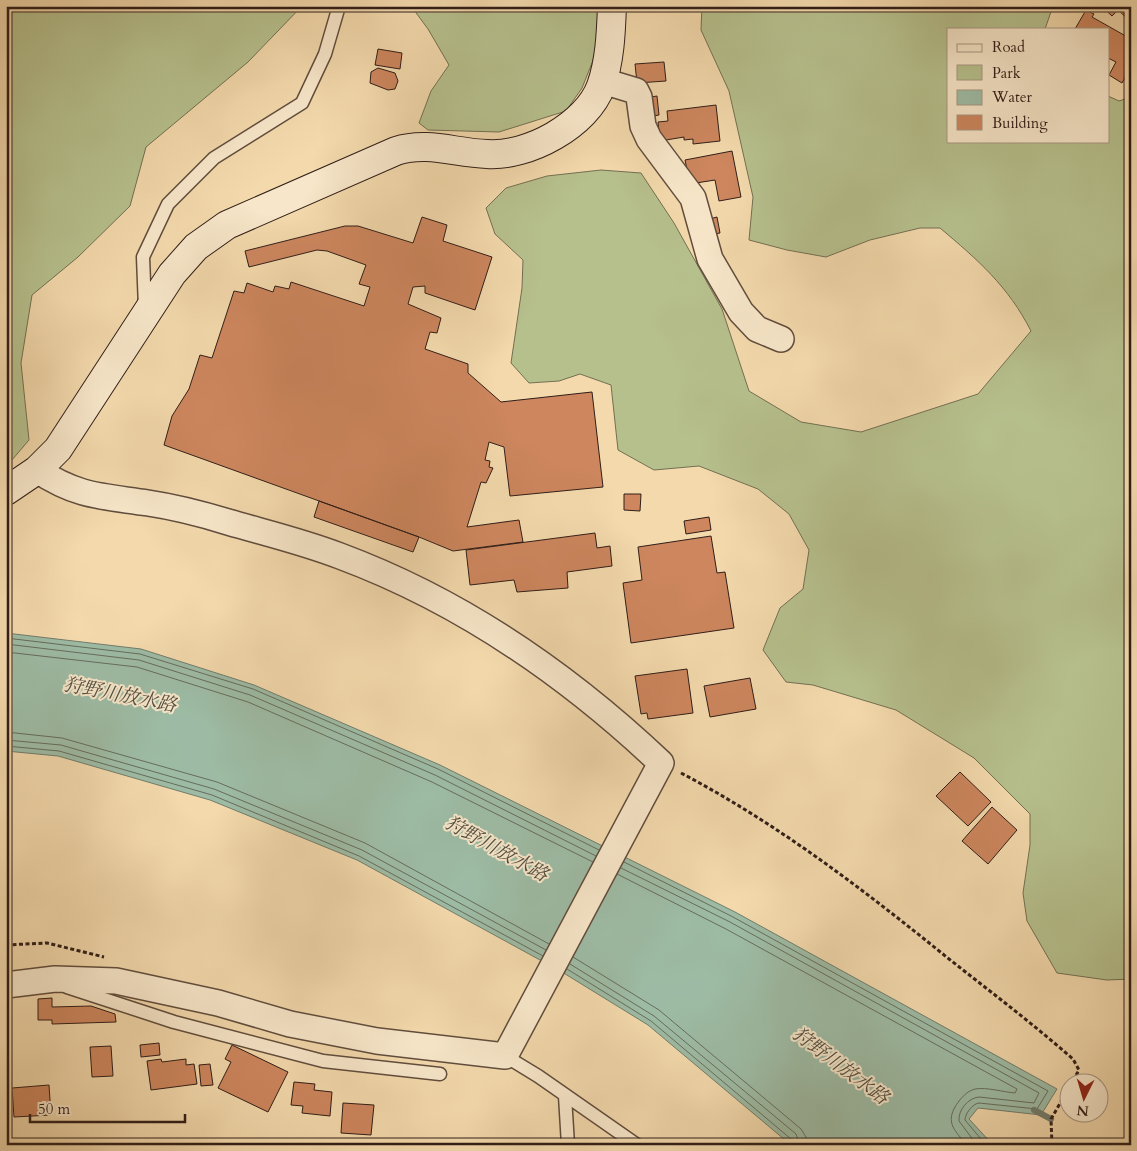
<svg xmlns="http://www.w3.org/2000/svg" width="1137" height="1151" font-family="Cardo,'Noto Serif JP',serif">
<rect width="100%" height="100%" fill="#f3d9ac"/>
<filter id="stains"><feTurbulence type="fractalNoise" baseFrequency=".004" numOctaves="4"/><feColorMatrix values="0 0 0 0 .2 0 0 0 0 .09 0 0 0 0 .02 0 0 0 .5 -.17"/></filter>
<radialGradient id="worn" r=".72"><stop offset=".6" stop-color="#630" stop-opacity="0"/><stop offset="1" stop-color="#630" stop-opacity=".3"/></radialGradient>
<path fill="#b6c08d" stroke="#736f52" d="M6,6H302L248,62L146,147L130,206L78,257L32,295L21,363L29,440L6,467Z
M411,6H598L596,53L582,88L566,111L499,132L428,130L419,123L431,91L449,65L428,29Z
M702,6H1053L1045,29H948V141H1108V96L1119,101L1131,97V979L1107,980L1057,973L1027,921L1023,893L1030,845V814L974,758L896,710L813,685L786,682L763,650L780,608L803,589L809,550L789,514L758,489L699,466L654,470L618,450L611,385L580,374L559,381L529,383L511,363L522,288L523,260L495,234L486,208L506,188L547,176L601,170L641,173L674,223L722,309L749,391L801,422L861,432L978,394L1031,331C1008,286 978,260 940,228H920L870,240L826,257L787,250L749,240L753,197L729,91L701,30Z"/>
<path fill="#9dbba4" stroke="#717c6c" d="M6,633L141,649L254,685L440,765L735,912L1057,1089L1041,1115L978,1108L969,1119L993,1145H791L648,1025L562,972L357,860L210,800L58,756L6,751Z"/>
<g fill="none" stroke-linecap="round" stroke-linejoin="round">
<path stroke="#666c5e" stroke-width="1" d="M6,638L140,654L253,689L438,769L599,850
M6,644L139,660L250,695L435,775L596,856
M6,652L137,667L248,702L432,782L593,862
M6,732L62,738L217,782L365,843L549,944
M6,740L61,745L214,789L362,850L546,950
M6,746L59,751L212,795L359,856L543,956
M624,862L733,917L1048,1091L1037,1109L979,1103C972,1104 965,1114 965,1120L986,1145
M621,868L730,922L1039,1093L1034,1103L979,1097C968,1098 958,1110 959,1121L977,1145
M617,874L726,929L1017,1089L1015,1093C1003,1092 987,1087 975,1089C968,1091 964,1095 959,1101C944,1121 953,1129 967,1145
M573,957L659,1010L801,1129L806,1137L807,1145
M570,964L654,1016L796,1134L800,1145
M567,969L651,1021L791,1139L793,1145"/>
<path stroke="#717c6c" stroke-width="6" d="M1034,1110L1051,1119"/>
</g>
<path fill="#cd865e" stroke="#301e18" d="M1101,6H1131V22L1118,10L1112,16Z
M1086,10L1094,14L1092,17L1131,39V67L1122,83L1109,75L1116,62L1108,58V29H1075Z
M378,49L402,53L400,69L375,65Z
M664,62L666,81L637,83L635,64Z
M378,68L395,73L398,81L395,89L388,90L370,83L371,72Z
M657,96L659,115L648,117L645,98Z
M716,105L720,141L693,144V139L684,140V137L660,141L658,122L668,121L667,111Z
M732,151L741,197L719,201L715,180L690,184L685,160Z
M422,217L447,225L443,241L492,257L475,310L425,293V286L413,287L408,304L441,318L437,333L430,332L425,349L468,364V373L501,402L592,392L603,487L510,496L504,447L489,442L485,460L490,461L489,467L493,468L486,483L481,482L467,527L519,520L523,542L453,551L419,537L164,445L172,416L189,389L200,355L212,358L234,291L244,293L247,283L273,292L275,286L289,289L291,282L364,306L370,287L359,284L366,265L327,251L317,250L249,267L245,251L345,226H358L413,243Z
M717,217L720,233L709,235L706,220Z
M624,494H641L640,511L624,510Z
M319,501L419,537L413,552L314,517Z
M709,517L711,530L686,534L684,521Z
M595,533L597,548L610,546L612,566L567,572L568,588L517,592L514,580L470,585L466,550Z
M711,536L717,573L725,572L734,628L631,643L623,583L642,580L638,547Z
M687,669L693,713L648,719L647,713L641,714L635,676Z
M750,678L756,709L710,717L704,686Z
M960,772L991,802L968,826L936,796Z
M992,807L1017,830L988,864L962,841Z
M52,998V1007L91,1006L115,1014L116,1022L52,1024V1020H38V999Z
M159,1043L160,1055L141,1057L140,1045Z
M232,1045L288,1072L268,1112L218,1088L231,1062L225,1059Z
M111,1046L113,1076L92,1077L90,1047Z
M161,1059L162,1062L186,1059V1065L194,1064L197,1084L151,1090L147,1061Z
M210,1064L213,1085L201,1086L199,1065Z
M294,1082L315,1084L314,1090L332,1092L330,1116L302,1113L303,1106L291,1105Z
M49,1085L51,1115L14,1117L12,1088Z
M343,1103L374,1105L371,1135L341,1133Z"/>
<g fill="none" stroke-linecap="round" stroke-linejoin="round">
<defs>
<path id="lane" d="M145,308L143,257L168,204L214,158L302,103L325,54L339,6
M67,987L174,1022L323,1061L440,1074
M505,1056L538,1076L637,1145
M565,1096L568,1145"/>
<path id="street" d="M603,81L636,91L639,97L643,126L649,139L693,198L710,259L741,312L757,329L781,339
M6,985L55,979L116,981L218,1003L290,1024L377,1041L505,1056L661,763C568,675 461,601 340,556C304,542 266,533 228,522C202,514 175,507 148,503C102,496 78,497 37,470"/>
<path id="secondary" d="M6,491L37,470L58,449L172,274L196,247L227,225L396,151C428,141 455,153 487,154C528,157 587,125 601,86C610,61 611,32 612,6"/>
</defs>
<use href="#lane" stroke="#614d3d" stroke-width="15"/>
<use href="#street" stroke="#614d3d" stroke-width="28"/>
<use href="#secondary" stroke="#301e18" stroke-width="30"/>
<path stroke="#301e18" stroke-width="3" stroke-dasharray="4 2.5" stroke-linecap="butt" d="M681,773C778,824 864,890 949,959C991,992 1033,1024 1073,1059L1079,1070L1071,1084
M6,945L47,943L104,957
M1052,1145L1051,1119L1070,1086"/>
<use href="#lane" stroke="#f7e6c9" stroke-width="12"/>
<use href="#street" stroke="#f7e6c9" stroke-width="25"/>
<use href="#secondary" stroke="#f7e6c9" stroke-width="28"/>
</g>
<g text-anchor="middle" stroke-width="4" stroke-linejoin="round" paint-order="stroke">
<g font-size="19" font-style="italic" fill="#514d42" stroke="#f7e6c9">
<text transform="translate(120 694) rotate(11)" y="7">狩野川放水路</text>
<text transform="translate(497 848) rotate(29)" y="7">狩野川放水路</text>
<text transform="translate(841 1065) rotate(37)" y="7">狩野川放水路</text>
</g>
</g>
<rect width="1137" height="1151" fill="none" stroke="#f3d9ac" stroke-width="25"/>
<rect x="8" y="8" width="1122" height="1136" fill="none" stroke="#301e18" stroke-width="2.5"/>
<rect x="12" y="12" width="1112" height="1126" fill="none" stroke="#301e18"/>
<rect x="947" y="28" width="162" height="115" fill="#f7e6c9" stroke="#a79682"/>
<rect x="957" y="44" width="25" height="8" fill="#f7e6c9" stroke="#a79682"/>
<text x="992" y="52" font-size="15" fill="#301e18">Road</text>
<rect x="957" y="65" width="25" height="15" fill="#b6c08d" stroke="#a79682"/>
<text x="992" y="78" font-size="15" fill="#301e18">Park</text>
<rect x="957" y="90" width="25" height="15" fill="#9dbba4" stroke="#a79682"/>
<text x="992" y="102" font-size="15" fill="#301e18">Water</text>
<rect x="957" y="115" width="25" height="15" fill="#cd865e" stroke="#a79682"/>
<text x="992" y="128" font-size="15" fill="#301e18">Building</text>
<g transform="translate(1084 1098) rotate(185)"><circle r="24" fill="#f7e6c9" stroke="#a79682"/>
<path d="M0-4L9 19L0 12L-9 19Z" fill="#8f2418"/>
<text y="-8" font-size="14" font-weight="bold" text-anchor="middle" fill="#301e18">N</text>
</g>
<path d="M30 1114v8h155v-8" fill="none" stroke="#301e18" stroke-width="2.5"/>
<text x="38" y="1114" font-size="15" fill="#301e18" stroke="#f7e6c9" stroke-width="4" paint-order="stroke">50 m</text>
<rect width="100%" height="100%" filter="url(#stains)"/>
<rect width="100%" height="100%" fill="url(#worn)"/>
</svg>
